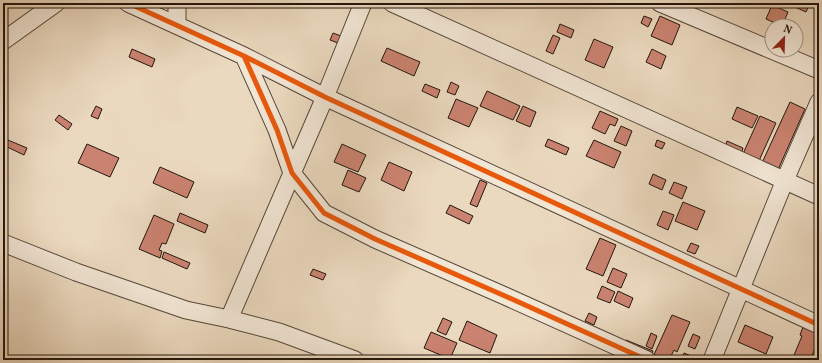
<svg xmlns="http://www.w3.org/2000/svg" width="822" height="363" font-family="Vollkorn,serif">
<rect width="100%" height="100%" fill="#ebd9bf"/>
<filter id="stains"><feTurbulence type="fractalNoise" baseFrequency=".005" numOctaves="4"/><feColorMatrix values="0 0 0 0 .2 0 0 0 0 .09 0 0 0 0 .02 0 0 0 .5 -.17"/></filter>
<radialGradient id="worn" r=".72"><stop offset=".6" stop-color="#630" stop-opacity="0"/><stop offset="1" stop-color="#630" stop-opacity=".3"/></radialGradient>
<path fill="#cb8371" stroke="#22160d" d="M786,3H810L806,12Z
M772,5L788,12L782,26L766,19Z
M644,16L652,19L648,27L641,23Z
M660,16L680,25L672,45L651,36Z
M560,24L574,30L571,38L557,32Z
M333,33L341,36L338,43L330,40Z
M553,35L560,38L553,54L546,51Z
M594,39L613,47L604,68L585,60Z
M387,48L420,62L414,76L381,61Z
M132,49L155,59L152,67L129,57Z
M652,49L666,56L661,69L646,62Z
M451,82L459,86L455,95L447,92Z
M425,84L440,90L437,98L422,91Z
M487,91L520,106L513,120L480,106Z
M456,99L478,108L469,127L448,118Z
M790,102L805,109L777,172L761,165Z
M96,106L102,109L98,119L91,116Z
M523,106L536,112L530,127L516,121Z
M737,107L758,116L752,128L732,119Z
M600,111L618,119L615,126L610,124L605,134L592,128Z
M59,115L72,124L68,130L55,120Z
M760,116L776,123L758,163L742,156Z
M621,126L632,131L626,146L614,141Z
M3,138L27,148L24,155L3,145Z
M548,139L569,148L566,155L545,146Z
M594,140L621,152L614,168L586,156Z
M657,140L665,143L662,149L655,146Z
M727,141L743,148L741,155L725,147Z
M87,144L119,158L110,177L78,163Z
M342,144L366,155L358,172L334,162Z
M389,162L412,172L404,191L381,180Z
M160,167L194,182L187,198L153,183Z
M348,170L366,178L359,192L342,185Z
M653,174L666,180L662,190L649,184Z
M480,180L487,183L477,207L470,204Z
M674,182L687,187L682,199L669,193Z
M683,202L705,211L697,230L675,221Z
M450,205L473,216L469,224L446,213Z
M663,211L674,215L668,230L657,225Z
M180,213L208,225L205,233L177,221Z
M154,215L174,224L166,244L162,243L159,250L162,251L160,258L139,249Z
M600,238L616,245L603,276L586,269Z
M691,243L699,246L695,254L687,251Z
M164,252L190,263L187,269L162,258Z
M613,268L627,274L621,288L607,282Z
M313,269L326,274L323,280L310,275Z
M602,286L615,292L610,303L597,298Z
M618,291L633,298L629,308L614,301Z
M589,313L597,317L594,325L585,321Z
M672,315L690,322L677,352L674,350L669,360H661L653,357Z
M443,318L452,322L446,335L437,331Z
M467,321L497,335L490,353L459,340Z
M745,325L773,337L766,354L738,342Z
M803,327L819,334V340L810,360H792L802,336L800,335Z
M431,332L457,343L450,359L424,348Z
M651,333L657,336L652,349L646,346Z
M693,334L700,337L695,349L688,346Z
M626,340L653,351L650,358L623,346Z
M684,353L691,356L690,360H681Z"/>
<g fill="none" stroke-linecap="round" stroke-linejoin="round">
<defs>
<path id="minor" d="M128,3L244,56L325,97L819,325
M392,3L819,196
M660,3L819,70
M177,25V3
M3,41L56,3
M244,56L277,130L292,173L324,213L375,239L505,296L647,360
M3,243L76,272L186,310L229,319L279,332L355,360
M229,319L325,97L363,3
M712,360L785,180L819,102"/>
</defs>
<use href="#minor" stroke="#54473a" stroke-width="19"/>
<use href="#minor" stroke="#f2e6d5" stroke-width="17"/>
<defs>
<path id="cycleway" d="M128,3L244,56L325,97L819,325
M244,56L277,130L292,173L324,213L375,239L505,296L647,360"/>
</defs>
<use href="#cycleway" stroke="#f2e6d5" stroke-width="8"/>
<use href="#cycleway" stroke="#e8590c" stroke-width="5"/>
</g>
<rect width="822" height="363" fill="none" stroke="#ebd9bf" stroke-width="16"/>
<rect x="4" y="4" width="814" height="355" fill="none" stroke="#22160d" stroke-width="2"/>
<rect x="8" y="8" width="806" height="347" fill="none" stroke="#22160d"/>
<g transform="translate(784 38) rotate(23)"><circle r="19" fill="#f2e6d5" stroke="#9f9385"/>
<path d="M0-3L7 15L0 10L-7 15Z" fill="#8f2418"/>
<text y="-6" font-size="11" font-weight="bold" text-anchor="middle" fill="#22160d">N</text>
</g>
<rect width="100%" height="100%" filter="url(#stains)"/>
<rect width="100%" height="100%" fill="url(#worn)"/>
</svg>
